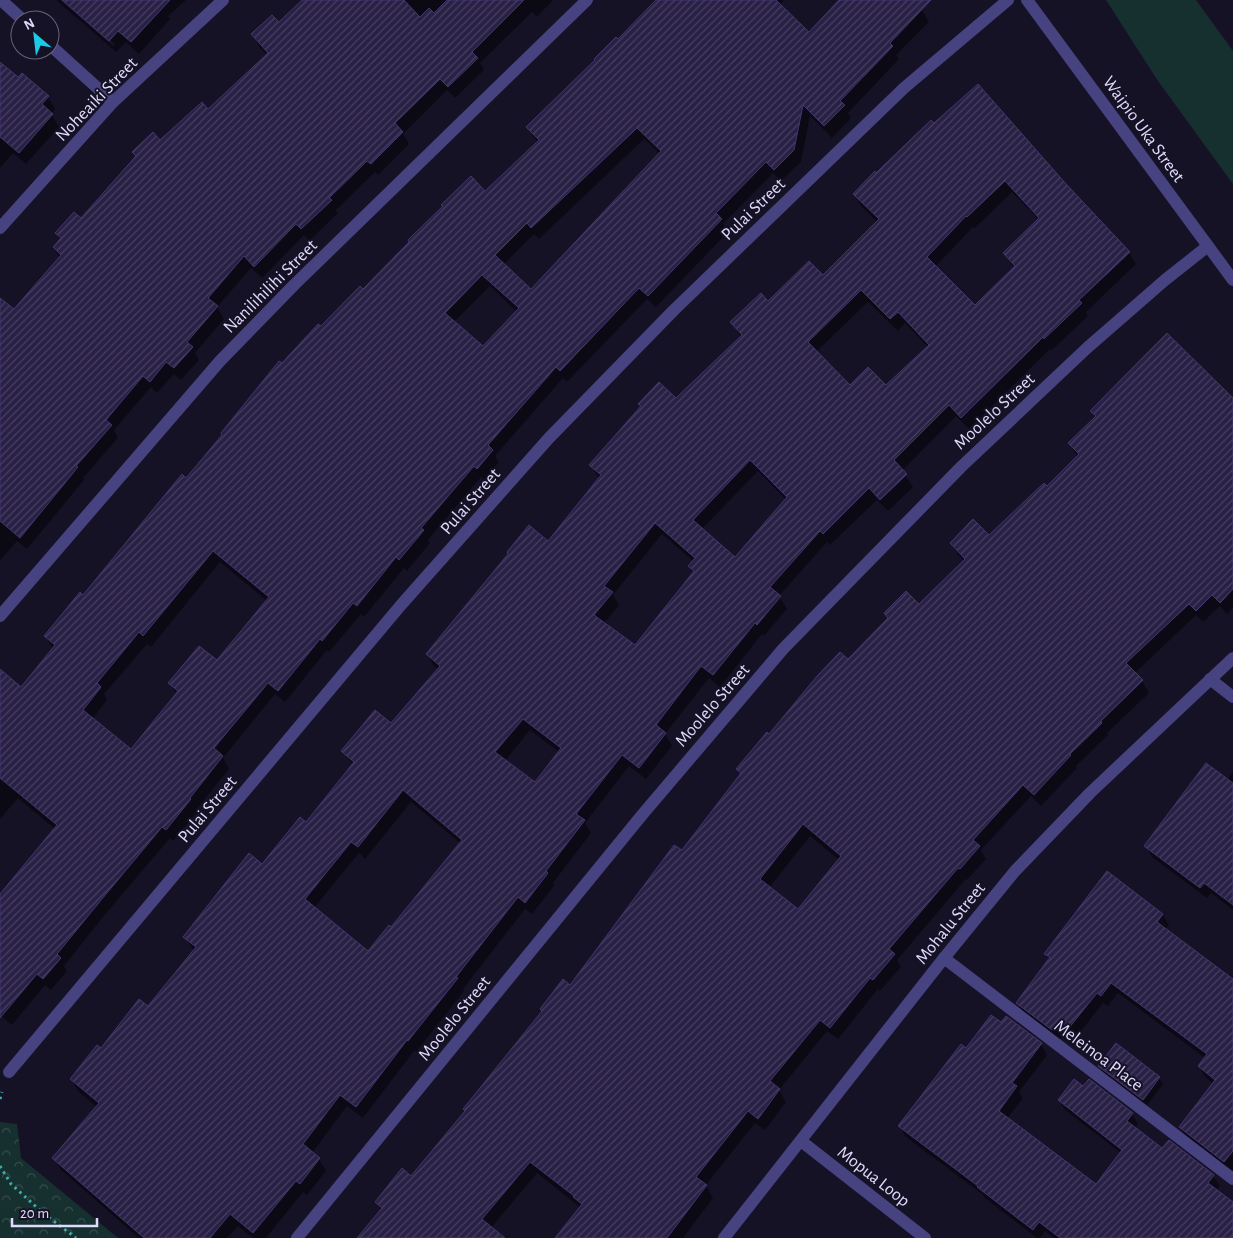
<svg xmlns="http://www.w3.org/2000/svg" width="1233" height="1238" font-family="'Alegreya Sans',sans-serif">
<defs>
<pattern id="park-crowns" width="20" height="18" patternUnits="userSpaceOnUse" patternTransform="scale(1.25)"><rect width="20" height="18" fill="#162f2f"/><path d="M2 6a3 3 0 1 1 6 0M12 15a3 3 0 1 1 6 0" fill="none" stroke="#384d4e"/></pattern>
<pattern id="building-hatch" width="6" height="6" patternUnits="userSpaceOnUse" patternTransform="scale(1.25)"><rect width="6" height="6" fill="#292045"/><path d="M-1 1l2-2M0 6l6-6M5 7l2-2" fill="none" stroke="#484061"/></pattern>
</defs>
<rect width="100%" height="100%" fill="#161226"/>
<path fill="#162f2f" d="M1106,0H1196L1233,51V184L1158,81Z"/>
<path fill="url(#park-crowns)" d="M0,1122L17,1124L21,1158L118,1238H0Z"/>
<path fill="#0007" fill-rule="evenodd" d="M56,0H60L113,46L115,44L64,0H186L168,16L170,19L139,54L126,42L116,52Z
M304,0H553L537,17L532,12L480,63L484,70L455,98L447,90L403,134L409,144L378,175L375,172L336,210L338,213L309,241L304,235L262,278L251,268L217,307L224,319L195,353L199,360L181,380L174,374L157,393L151,387L114,430L118,438L83,478L84,480L27,549L17,541L0,561V301L14,311L60,258L54,248L61,241L56,233L81,220L160,141L208,111L267,55L259,46L252,34L279,24Z
M657,0H784L779,5L809,34L841,0H912L922,10L929,22L896,55L899,59L848,113L851,118L832,138L810,116L801,162L781,181L773,173L723,224L728,232L656,307L647,299L567,382L563,378L495,456L499,462L484,480L481,477L428,540L430,543L407,571L404,568L364,617L361,614L329,652L327,650L285,702L275,694L223,758L229,769L196,810L197,812L173,841L170,838L103,917L64,966L67,971L51,990L45,985L12,1025L0,1015V896L55,829L18,798L0,819V687L21,688L53,649L45,636L84,596L186,480L282,364L363,291L485,193L538,143L527,127L618,40ZM644,139L660,154L531,291L503,265L534,234L539,239ZM490,286L517,312L483,348L454,322ZM220,562L267,601L217,662L170,683L177,695L131,751L92,719L107,700L104,694L147,644L151,647Z
M0,63L18,79L48,97L55,109L51,114L59,127L26,164L13,153L0,168Z
M934,125L1066,186L1129,252L1136,264L1086,312L1088,316L1052,350L1050,349L969,429L956,416L902,471L913,487L888,511L877,500L830,545L827,542L779,596L787,609L764,636L762,634L720,687L709,678L665,734L672,746L646,779L629,766L585,823L591,833L553,883L554,886L532,914L525,909L463,989L464,991L416,1052L414,1051L363,1118L347,1106L312,1153L319,1159L326,1171L307,1195L303,1192L266,1238H253L238,1226L227,1238H139L61,1170L54,1158L97,1107L78,1091L71,1079L149,1008L194,951L185,937L306,823L353,765L343,751L391,725L438,670L434,666L427,654L548,542L599,479L591,465L676,400L741,337L732,323L823,276L877,222L861,206L854,194ZM1012,192L1039,220L1004,253L1014,268L975,306L935,267L973,227L975,228ZM868,302L898,331L905,323L928,347L886,387H850L816,352ZM758,471L786,500L735,558L702,529ZM662,534L694,562L690,567L694,574L635,647L604,623L619,605L613,595ZM530,730L559,752L535,784L505,761ZM411,802L460,843L391,929L368,953L314,908L359,853L365,859Z
M1233,400V608L1227,614L1220,606L1203,622L1196,615L1135,673L1142,681L1149,693L1107,733L1108,735L1076,766L1077,768L1041,806L1031,796L981,850L986,859L967,880L966,879L897,960L901,967L880,991L878,989L838,1039L827,1031L779,1090L786,1102L765,1130L755,1123L706,1185L713,1198L683,1238H557L581,1208L537,1173L491,1228L503,1238H359L381,1211L377,1202L412,1177L682,852L741,776L738,769L769,736L889,619L885,613L919,606L964,561L958,555L951,543L989,537L1047,488L1078,457L1069,443L1096,418L1092,411ZM810,836L839,860L799,910L769,888Z
M1233,772V910L1211,893L1207,898L1152,857L1146,846L1227,780Z
M1162,914L1169,925L1165,930L1233,981V1170L1231,1172L1186,1138L1180,1127L1214,1084L1205,1077L1199,1066L1205,1058L1118,993L1108,1006L1103,1003L1071,1044L1061,1037L1059,1041L1024,1014L1017,1003L1049,960L1046,954Z
M1006,1017L1041,1044L1047,1055L1019,1092L1023,1098L1007,1119L1096,1186L1121,1153L1065,1110L1059,1100L1083,1088L1132,1114L1138,1124L1135,1128L1163,1149L1169,1142L1213,1176L1220,1186L1216,1191L1233,1203V1238H1054L1045,1231L1040,1238H1037L985,1198L982,1194L906,1137L900,1127L967,1050L1001,1024Z
M1116,1045L1159,1078L1163,1084L1147,1105L1103,1072L1100,1066Z"/>
<path fill="url(#building-hatch)" stroke="#43356e" fill-rule="evenodd" d="M62,0H170L131,42L118,31L109,41Z
M302,0H404L420,17L429,8L434,13L447,0H524L472,52L478,58L448,87L440,79L395,123L403,132L371,164L367,161L329,198L332,200L301,229L296,224L254,267L244,256L208,298L218,306L187,342L193,347L174,368L166,362L150,382L143,376L106,420L112,425L76,466L78,467L20,538L0,521V298L14,309L61,255L53,247L61,238L55,233L74,212L81,218L136,156L132,152L153,132L160,140L202,102L208,109L268,53L251,34L272,15L279,22Z
M656,0H776L809,32L839,0H931L890,43L893,46L840,101L845,105L824,126L803,105L794,150L774,170L766,162L716,213L722,219L648,296L639,288L560,371L556,367L488,445L493,450L477,469L474,466L421,528L424,530L399,560L396,557L357,606L353,603L322,641L320,639L278,691L268,683L214,748L223,756L190,798L191,799L166,830L162,827L97,905L57,954L61,958L43,979L37,974L0,1018V894L57,825L0,778V669L21,687L55,645L44,636L80,592L83,595L182,474L186,478L222,435L221,433L279,361L282,363L318,324L321,326L360,286L363,289L409,242L408,240L443,206L441,205L471,176L485,191L539,140L526,127L595,60L594,59L616,37L618,39ZM637,128L661,151L531,289L495,255L527,223L531,228ZM482,275L519,308L483,346L445,313ZM213,551L269,597L217,660L199,646L168,683L178,691L131,749L83,710L101,687L97,683L139,632L143,636Z
M0,62L18,77L22,73L49,96L42,104L53,114L19,153L0,137Z
M978,84L1067,185L1130,252L1079,300L1082,303L1044,339L1043,337L961,418L949,405L894,460L907,474L880,500L869,488L823,534L820,531L770,587L781,596L757,625L755,623L713,675L701,666L656,725L666,733L639,768L622,755L576,814L585,820L546,871L548,873L525,903L518,897L456,977L458,978L408,1041L407,1040L356,1107L340,1095L303,1144L320,1158L300,1184L296,1181L253,1233L230,1214L210,1238H144L52,1158L99,1103L70,1079L97,1045L101,1048L139,999L148,1006L196,947L183,937L249,853L262,864L300,817L306,822L354,762L341,751L375,710L391,723L440,666L426,654L508,554L507,552L529,525L548,541L601,475L589,465L641,406L638,404L659,382L676,398L742,335L730,322L761,293L768,301L809,261L823,275L879,219L853,194L875,171L876,173L931,120L934,123ZM1005,181L1039,218L1003,253L1015,266L975,305L927,257L966,216L967,217ZM861,290L890,319L898,312L929,345L886,385L868,367L850,385L808,342ZM750,460L787,497L735,557L693,520ZM655,523L695,558L688,566L694,571L635,645L594,615L613,592L604,586ZM523,719L561,748L535,782L495,752ZM403,790L462,840L391,927L389,925L368,951L305,899L351,842L358,847Z
M1167,333L1233,398V589L1220,603L1212,595L1196,611L1189,604L1126,663L1143,680L1101,721L1102,723L1070,754L1071,755L1034,795L1023,785L973,840L980,846L960,869L958,868L889,949L895,954L873,980L870,978L830,1028L820,1020L770,1081L780,1089L758,1119L748,1111L696,1177L707,1185L667,1238H555L582,1204L573,1197L574,1196L530,1162L482,1219L505,1238H357L382,1208L375,1202L402,1168L411,1176L465,1111L463,1109L542,1011L540,1009L563,979L570,985L674,845L682,850L741,773L736,769L767,732L769,734L818,675L840,652L848,659L888,618L884,613L906,591L919,604L965,559L950,543L973,519L989,535L1044,483L1047,486L1079,454L1068,443L1096,416L1090,411ZM803,824L841,856L798,909L760,879Z
M1206,763L1233,783V905L1204,883L1200,888L1144,846Z
M1107,871L1163,914L1157,922L1233,979V1151L1224,1162L1179,1127L1215,1080L1198,1066L1207,1054L1111,983L1101,996L1097,993L1064,1034L1055,1027L1052,1030L1016,1003L1050,957L1044,954Z
M991,1015L1001,1022L1006,1016L1042,1043L1012,1083L1017,1086L999,1111L1096,1184L1122,1150L1058,1100L1074,1079L1083,1086L1089,1079L1133,1113L1127,1121L1162,1148L1169,1140L1214,1175L1208,1183L1233,1202V1238H1060L1039,1222L1033,1230L977,1187L978,1186L898,1126L961,1044L966,1048Z
M1116,1043L1160,1077L1143,1100L1098,1066Z"/>
<g fill="none" stroke-linecap="round" stroke-linejoin="round">
<path stroke="#3dadab" stroke-width="3" stroke-dasharray="2.5 4" stroke-linecap="butt" d="M0,1099L2,1092
M0,1166L11,1184L43,1213L76,1238"/>
<path stroke="#474280" stroke-width="12" d="M1210,679L1233,697
M944,958L1233,1179
M801,1141L925,1238"/>
<path stroke="#474280" stroke-width="12" d="M1,0L23,20
M50,45L113,102
M0,228L113,102L223,0
M0,616L220,361L294,285L587,0
M9,1072L401,605L549,438L674,310L904,88L1008,0
M297,1238L642,815L783,649L961,467L1087,348L1165,280L1208,246
M724,1238L944,958L1015,871L1090,793L1233,658"/>
<path stroke="#474280" stroke-width="12" d="M1027,0L1233,280"/>
</g>
<g text-anchor="middle" stroke-width="4" stroke-linejoin="round" paint-order="stroke">
<g font-size="18" fill="#e0dbfb" stroke="#161226">
<text transform="translate(96 99) rotate(-46)" y="6">Noheaiki Street</text>
<text transform="translate(1144 129) rotate(54)" y="6">Waipio Uka Street</text>
<text transform="translate(753 209) rotate(-44)" y="6">Pulai Street</text>
<text transform="translate(270 286) rotate(-45)" y="6">Nanilihilihi Street</text>
<text transform="translate(994 411) rotate(-43)" y="6">Moolelo Street</text>
<text transform="translate(470 501) rotate(-49)" y="6">Pulai Street</text>
<text transform="translate(712 705) rotate(-49)" y="6">Moolelo Street</text>
<text transform="translate(207 809) rotate(-50)" y="6">Pulai Street</text>
<text transform="translate(950 923) rotate(-51)" y="6">Mohalu Street</text>
<text transform="translate(454 1018) rotate(-51)" y="6">Moolelo Street</text>
<text transform="translate(1099 1055) rotate(37)" y="6">Meleinoa Place</text>
<text transform="translate(874 1176) rotate(38)" y="6">Mopua Loop</text>
</g>
</g>
<g transform="translate(35 35) rotate(332)"><circle r="24" fill="#161226" stroke="#67627b"/>
<path d="M0-4L9 19L0 12L-9 19Z" fill="#1bcae7"/>
<text y="-8" font-size="14" font-weight="bold" text-anchor="middle" fill="#e0dbfb">N</text>
</g>
<path d="M12 1218v8h85v-8" fill="none" stroke="#e0dbfb" stroke-width="2.5"/>
<text x="20" y="1218" font-size="15" fill="#e0dbfb" stroke="#161226" stroke-width="4" paint-order="stroke">20 m</text>
</svg>
